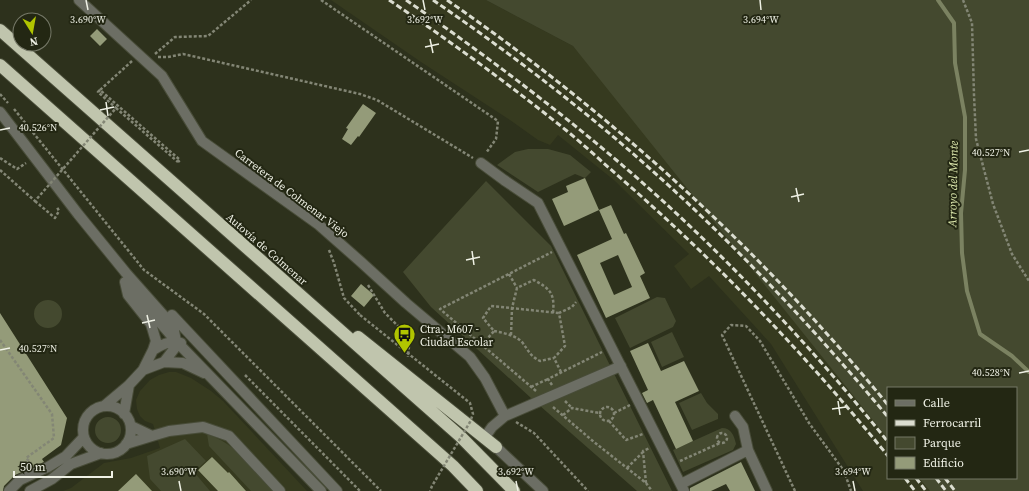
<svg xmlns="http://www.w3.org/2000/svg" width="1029" height="491" font-family="'Source Serif 4',serif">
<rect width="100%" height="100%" fill="#2d311c"/>
<path fill="#363a1f" d="M331,0H486L573,46L888,388V478H959L968,491H863L771,344L709,276L691,289L674,266L689,254L615,181L558,135L550,145L538,140L510,120L421,62Z
M169,372H176L191,378L211,391L223,401L307,491H63L71,488L104,463L131,458L160,448L153,424L145,421L140,416L137,409L136,400L140,391L150,380L159,375Z"/>
<path fill="#44492f" d="M486,0H1029V491H930L919,478H1016V388H888V439L573,46Z
M528,149H548L570,155L591,172L585,178L575,174L538,192L497,165L515,152Z
M486,181L551,246L672,491H637L531,398L431,307L403,272Z
M657,297L665,298L676,321L673,327L630,348L615,318Z
M34 314a14 14 0 1 1 28 0a14 14 0 1 1-28 0Z
M672,332L684,357L662,367L651,342Z
M701,393L707,403L718,414V419L692,430L679,403Z
M95 430a13 13 0 1 1 26 0a13 13 0 1 1-26 0Z
M722,428C731,428 734,435 736,444L733,450L683,472L673,450Z
M207,434C236,444 255,469 275,491H251L209,446Z
M185,439L206,461L194,472L210,491H161L150,479L147,456Z"/>
<g fill="none" stroke-linecap="round" stroke-linejoin="round">
<path stroke="#7b8261" stroke-width="4" d="M938,0L954,23L955,63L965,117V170L961,213L962,253L967,291L980,334L1012,356L1029,372"/>
</g>
<path fill="#949b79" fill-rule="evenodd" d="M97,29L107,39L100,46L90,36Z
M363,104L376,113L359,137L358,136L351,145L342,139L348,129L346,128Z
M585,178L599,210L564,226L552,199L568,192L566,186Z
M611,205L624,234L626,233L645,273L640,276L650,298L606,318L577,255L612,239L599,210ZM618,255L632,287L614,295L600,263Z
M361,284L374,295L364,307L351,296Z
M0,313L67,418L61,445L42,459L44,462L15,475L4,486L3,491H0Z
M648,343L661,371L684,361L699,391L675,402L693,441L676,449L653,400L647,403L642,393L648,390L630,351Z
M212,457L228,473L229,472L246,491H218L198,470Z
M741,462L755,491H730L726,484L711,491H690V488Z
M136,474L152,491H118Z"/>
<g fill="none" stroke-linecap="round" stroke-linejoin="round">
<defs>
<path id="minor" d="M79,0L162,76L202,141L319,225L361,262L406,303L470,357L485,378L505,416
M0,112L78,214L126,273L173,326L176,341L174,349L164,362L143,370L153,350L156,341L151,324L128,295L125,282
M481,163L504,180L538,203L684,491
M132,290L176,341L321,491
M172,315L337,491
M153,350C161,345 172,339 181,343
M164,362L183,363L204,373
M129,385L143,370
M104,406L129,385L124,414
M83 430a24 24 0 1 1 48 0a24 24 0 1 1-48 0Z
M735,416L743,427L748,450L767,491
M152,436L169,431L203,427L229,436L280,491
M485,437L492,427L505,416L621,366
M126,444L152,436L131,426
M496,447L543,491
M681,484L748,450
M9,491L20,480L48,467L66,456L84,437
M30,491L52,479L71,464L101,453"/>
<path id="highway" d="M0,30L461,437L514,491
M0,65L453,466L477,491
M358,337L496,447"/>
</defs>
<use href="#minor" stroke="#484c38" stroke-width="12"/>
<use href="#highway" stroke="#484c38" stroke-width="14"/>
<path stroke="#838675" stroke-width="2.5" stroke-dasharray="3 2" stroke-linecap="butt" d="M321,0L498,121L496,139L486,153
M963,0L972,23L974,95L976,139L993,204L1012,254L1029,281
M155,54L175,37L208,36L251,0
M158,57H168L183,54L360,94L377,100L473,158
M132,61L100,90L180,160L178,162
M100,90L98,92L116,108
M0,94L8,103
M14,109L144,270L204,314L381,491
M0,158L17,169L26,163
M35,201L55,218L59,211L57,207
M329,250L334,263L344,298L360,315
M509,274L517,288
M368,285L385,313L405,333L409,346L408,357
M494,331C504,333 515,335 522,342C529,351 529,355 540,361L554,358
M511,335L512,308L517,288L534,280C550,289 555,293 553,313
M0,340L52,414L54,438L26,458L31,463
M482,345L494,331L483,318L491,306L559,313
M561,372L554,358L565,346L559,313L572,307L576,302
M245,375L360,491
M552,385L548,379L602,352
M531,387L548,379
M536,391L440,309L552,252
M565,401L572,408
M600 414a7 7 0 1 1 14 0a7 7 0 1 1-14 0Z
M553,407L594,442L646,483L652,491
M614,413L630,405
M563,415L572,408L599,413
M609,421L626,440L643,434
M516,422L534,433L588,491
M717 438a5 5 0 1 1 10 0a5 5 0 1 1-10 0Z
M680,461L720,443
M627,468L643,452
M646,483L643,451L650,448
M795,491L722,335L731,325L746,326L760,341L809,423L844,471L851,491"/>
<use href="#minor" stroke="#6c6e64" stroke-width="10"/>
<use href="#highway" stroke="#c0c5ad" stroke-width="12"/>
<path stroke="#dbddd0" stroke-width="3" stroke-dasharray="6 3" stroke-linecap="butt" d="M389,0C450,41 510,85 567,131C584,145 600,160 616,174C715,260 805,354 888,456
M406,0C507,70 605,145 694,230C763,296 828,367 888,442
M433,0C504,49 573,101 638,158C728,237 811,325 888,417
M447,0C612,114 761,250 888,405
M905,478L915,491
M916,478L926,491
M936,478L946,491
M945,478L955,491"/>
<path stroke="#838675" stroke-width="2.5" stroke-dasharray="3 2" stroke-linecap="butt" d="M0,170L35,201L116,108L178,162
M360,315L470,403L473,414L470,422L432,486L430,491"/>
</g>
<path fill="none" stroke="#eff1e5" stroke-width="1.5" d="M86,0L88,10M423,0L425,10M760,0L761,10M430,39L433,53M425,47L439,44M106,102L108,116M100,110L114,107M0,130L10,128M1019,152L1029,150M796,188L799,202M791,197L804,194M472,251L474,265M466,260L480,257M147,315L150,328M142,323L155,320M0,350L10,348M1019,373L1029,371M838,401L840,415M832,409L846,407M179,481L181,491M516,481L518,491M853,481L855,491"/>
<defs>
<symbol id="bus-pin" viewBox="-11 -11 22 30"><path d="M0 17L-7.5 6A9.5 9.5 0 1 1 7.5 6Z" fill="#b1c500" stroke="#232713"/><path d="M-5-6H5V4H4V6H2V4H-2V6H-4V4H-5ZM-3.5-4V0h7V-4ZM-3.5 1.2v1.5H-2V1.2ZM2 1.2v1.5H3.5V1.2Z" fill="#111"/></symbol>
</defs>
<g fill-rule="evenodd">
<use href="#bus-pin" x="392" y="322" width="25" height="34"/>
</g>
<g text-anchor="middle" stroke-width="4" stroke-linejoin="round" paint-order="stroke">
<g font-size="11" fill="#eff1e5" stroke="#232713">
<text transform="translate(292 193) rotate(37)" y="4">Carretera de Colmenar Viejo</text>
<text transform="translate(267 249) rotate(41)" y="4">Autovía de Colmenar</text>
</g>
<g font-size="11" fill="#eff1e5" stroke="#232713" text-anchor="start">
<text x="420" y="333">Ctra. M607 -<tspan x="420" dy="13">Ciudad Escolar</tspan></text>
</g>
<g font-size="12" font-style="italic" fill="#dbe6ab" stroke="#232713">
<text transform="translate(953 184) rotate(-89)" y="4">Arroyo del Monte</text>
</g>
</g>
<g font-size="10" text-anchor="middle" fill="#eff1e5" stroke="#232713" stroke-width="4" stroke-linejoin="round" paint-order="stroke">
<text x="88" y="23">3.690°W</text>
<text x="425" y="23">3.692°W</text>
<text x="761" y="23">3.694°W</text>
<text x="38" y="131">40.526°N</text>
<text x="991" y="156">40.527°N</text>
<text x="38" y="352">40.527°N</text>
<text x="991" y="376">40.528°N</text>
<text x="179" y="475">3.690°W</text>
<text x="516" y="475">3.692°W</text>
<text x="853" y="475">3.694°W</text>
</g>
<rect x="887" y="387" width="130" height="92" fill="#232713" stroke="#757867"/>
<rect x="895" y="400" width="20" height="6" fill="#6c6e64" stroke="#757867"/>
<text x="923" y="407" font-size="12" fill="#eff1e5">Calle</text>
<rect x="895" y="420" width="20" height="6" fill="#dbddd0" stroke="#757867"/>
<text x="923" y="427" font-size="12" fill="#eff1e5">Ferrocarril</text>
<rect x="895" y="437" width="20" height="12" fill="#44492f" stroke="#757867"/>
<text x="923" y="447" font-size="12" fill="#eff1e5">Parque</text>
<rect x="895" y="457" width="20" height="12" fill="#949b79" stroke="#757867"/>
<text x="923" y="467" font-size="12" fill="#eff1e5">Edificio</text>
<g transform="translate(32 32) rotate(169)"><circle r="19" fill="#232713" stroke="#757867"/>
<path d="M0-3L7 15L0 10L-7 15Z" fill="#b1c500"/>
<text y="-6" font-size="11" font-weight="bold" text-anchor="middle" fill="#eff1e5">N</text>
</g>
<path d="M14 471v6h98v-6" fill="none" stroke="#eff1e5" stroke-width="2"/>
<text x="20" y="471" font-size="12" fill="#eff1e5" stroke="#232713" stroke-width="3" paint-order="stroke">50 m</text>
</svg>
